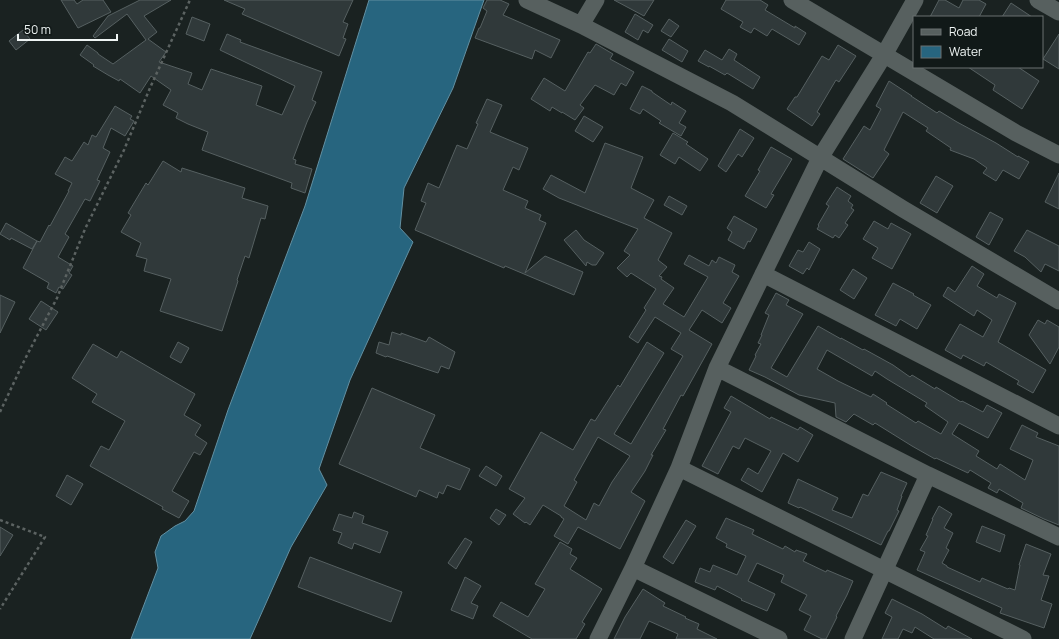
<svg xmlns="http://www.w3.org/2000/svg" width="1059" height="639" font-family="Manrope,sans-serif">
<rect width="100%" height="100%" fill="#1a2221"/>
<path fill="#27657f" stroke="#6390a2" d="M369,0H484L453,88L404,188L400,228L413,242L350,380L319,469L327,485L291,547L250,639H131L158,568L155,552L161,536L175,526L185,521L194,511L228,410L305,206Z"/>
<path fill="#30393a" stroke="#566061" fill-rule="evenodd" d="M61,0H74L77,4L83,0H103L111,12L78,28Z
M140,0H171L144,16L157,32L148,39L166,52L159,62L192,73L188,84L202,90L211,69L262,86L256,105L282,115L295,86L220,50L227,34L241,40L240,42L322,72L312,100L316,102L307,122L293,159L296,160L295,164L312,169L305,193L291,188L292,183L202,150L208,132L188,124L176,118L178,113L163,105L171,90L151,76L140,93L120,79L119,81L108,75L93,66L94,65L80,55L87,45L98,53V54L113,64L146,40L127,14L95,38L93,36L108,16Z
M224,0H353L343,22L348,24L343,38L346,39L339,56L242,14L245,9Z
M487,0H500L509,4L503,15L560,40L551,58L535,50L532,59L475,38L479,28H480L487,11L483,8Z
M614,0H654L644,16Z
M726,0H760L768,5L765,10L795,28V26L806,33L799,45L772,29L767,36L754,28L751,33L740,27L743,22L721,9Z
M939,0H945L959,8L963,0H979L986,4L979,17H930Z
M1011,3L1032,17H1002Z
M635,14L653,25L648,33L643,30L638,40L625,32Z
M192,17L210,24L204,41L186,34Z
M669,19L679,26L671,37L661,31Z
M23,30L30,39L16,50L9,41Z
M1059,34V69L1043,59Z
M669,39L688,51L682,62L662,50Z
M596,44L613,54L610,59L634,72L626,86L621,83L614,95L595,85L580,105L584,108L575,120L562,112V113L552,107L550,111L531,99L544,78L565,91L588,52L590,53Z
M838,45L856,56L839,82L836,80L817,112L820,114L812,126L787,109L795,97H797L822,56L829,60Z
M729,49L737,54L734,60L760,77L753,89L727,73L725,75L709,66V67L698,61L705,50L722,60Z
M968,67H1018L1039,81L1022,109L993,90L995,85Z
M889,81L912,96H911L937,113L939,111L957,122L996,143L1018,157V156L1029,162L1019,179L1003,170L996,181L983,173L987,168L974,159L950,150L951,148L926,131L928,128L903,112L884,150L889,154L873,178L843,159L864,126L870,130L881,109L876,106Z
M642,86L652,91V92L671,105L672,102L686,111L679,123L686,127L681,136L659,123L661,121L643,109L640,114L630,109Z
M487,99L502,105L490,132L528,148L519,170L513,167L503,190L528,201L525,208L541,215L539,220L546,223L525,273L545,256L583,272L574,295L505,266L504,268L415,230L426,203L421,201L428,183L439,188L457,145L467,149L478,124L476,123Z
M115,106L132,116L130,119L134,121L125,136L111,128L103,148L110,152L97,180L100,181L90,201L85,199L65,234L69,237L58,257L73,266L69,273L72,275L63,289L59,287L56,293L47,288L49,283L23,268L37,241L40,242L49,225L50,226L69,191H68L72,183L55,174L65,157L72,161L84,142L88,145L92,135L96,137Z
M584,116L603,127L593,142L575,131Z
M740,129L754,138L742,157L738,154L726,172L718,166Z
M673,133L688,142L686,144L708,159L700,171L679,157L675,164L660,155Z
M605,143L643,157L631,188L654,200L644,218L672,233L658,260L667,267L659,276L662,277L661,279L674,288L663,304L684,317L708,277L684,264L689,255L709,266L712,260L716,263L719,257L735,265L732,272L739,276L723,303L731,308L722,323L702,310L689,330L712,344L683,396L681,395L663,429L666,430L651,455H653L645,471L631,492L645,501L620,549L578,527L568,544L554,536L564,519L561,517V516L543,505L530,525L526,522L525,523L513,514L525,498L509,489L541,432L573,450L591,419L595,421L618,385L620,387L647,342L664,353L614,434L631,444L683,356L671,349L681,333L655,317L638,343L629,337L646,310L644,308L656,289L631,273L627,277L617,268L630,255L624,251L638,229L559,198L543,189L551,175L585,193ZM598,437L630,456L612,482L599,506L594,503L586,520L564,506L577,482L574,480Z
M771,147L792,159L771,194L774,195L766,208L745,196L760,171L758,170Z
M163,161L181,172L182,168L245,188L242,198L268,206L265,219L261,218L249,258L245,256L237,280L238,281L222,331L160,311L171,279L144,271L147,259L136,256L141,243L121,232L131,215L128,213L146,183L148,185Z
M1059,173V209L1045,202Z
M936,176L953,186L937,213L920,203Z
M837,187L851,196L848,201L853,205L851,208L854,210L845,223L848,225L839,238L835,235L833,238L817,229L819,226L818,225L829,206L826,204Z
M669,196L687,206L682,215L664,205Z
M990,212L1003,219L989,245L976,237Z
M734,216L757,229L750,242L748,241L744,249L728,240L732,232L727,228Z
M874,221L888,229L891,223L911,234L892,269L872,258L878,248L863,239Z
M6,223L37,241L32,249L11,238L10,240L0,234Z
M576,230L584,240L604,253L596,265H592L587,262L586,266L564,240Z
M1027,230L1059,246V271L1045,264L1041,272L1025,257L1014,251Z
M809,242L820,249L809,270L807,268L803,274L789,266L798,250L803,252Z
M972,266L984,274L977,286L997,298L999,294L1016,303L998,342L1046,370L1033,393L1017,384L1019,381L986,362L984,366L963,355L961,359L945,350L960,324L983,337L992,320L977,310L974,316L943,296L948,287L955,292Z
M853,269L867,278L854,299L840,290Z
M893,283L914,294L913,295L931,305L917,329L900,319L896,326L875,315Z
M776,293L789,300L786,305L803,314L771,368L787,377L818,326L841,339V338L863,350L864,349L893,365L910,377L912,375L935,389L936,387L961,402L962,401L983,412L987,405L1002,413L988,438L959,423L952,434L979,451L976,456L997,469L1000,464L1025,480L1033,460L1010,449L1022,425L1038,433L1036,437L1059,446V525L1044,519L1021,508L1023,503L999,489L997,493L988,488L991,483L970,470L968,473L936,458L935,459L912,446L875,423L873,425L854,414L846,422L836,417L835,403L799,395L765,377L749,370L756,356L755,355L761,344L758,343L762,335H761L769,315L765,313ZM827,350L872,376L875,371L887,379L927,403L925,406L948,422L941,434L918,421L916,423L886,404L887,403L873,394L871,397L838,381L817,369Z
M0,295L15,302L0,333Z
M41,301L58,312L46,330L29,319Z
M1038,320L1045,324L1047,320L1059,327V347L1050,364L1029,335Z
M392,332L401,335V333L426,342L429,337L455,352L449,369L441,366L438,373L387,356L386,357L376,353L379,342L389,345Z
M178,342L189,348L181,363L170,357Z
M93,344L117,358L121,351L195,394L184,415L201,425L195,435L207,443L200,455L194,452L172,491L189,501L179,518L162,509L163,507L90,466L101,446L109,450L125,421L92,402L97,394L72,378Z
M372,388L435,415L420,448L470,469L460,490L447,485L443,494L439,492L437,498L419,490L416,497L339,464Z
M731,396L770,419L771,417L798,430L800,427L813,435L798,462L783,453L762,492L741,480L748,468L758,474L771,451L745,438L739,449L733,446L718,474L702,466L731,412L724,408Z
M486,466L502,476L496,486L479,476Z
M881,472L907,483L901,496H902L897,510L899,511L889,531H888L881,545L839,525L800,507L799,508L788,503L798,479L838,498L832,510L852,518L863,494L868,496Z
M67,475L83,484L71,505L56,496Z
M939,506L952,514L944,528L953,533L946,548L949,550L942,563L947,566V567L980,582L982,578L1008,589L1009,588L1015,590L1020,565H1019L1026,544L1051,554L1043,575L1049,576L1041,600L1052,604L1044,628L1000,613L1002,608L917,570L925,552L920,550L928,536L926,535L933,519H932Z
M496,509L506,515L499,525L490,518Z
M354,512L364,516L362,523L388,532L380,553L354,543L352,549L338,543L342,533L333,530L339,514L352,518Z
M726,518L754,530L752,534L783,549L785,546L795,552L796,550L807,554L803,561L826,572L827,570L853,581L847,595L836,616L837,617L826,639H822L804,630L811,616L799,610L807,595L781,582L784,575L757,563L748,581L775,594L767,611L741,600L742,599L717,586L715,590L695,582L700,568L710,572L713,565L737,575L746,556L726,547L727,544L716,538Z
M686,520L696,526L673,564L663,557Z
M982,526L1005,535L1000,552L976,542Z
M0,527L13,535L0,556Z
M465,538L472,542L456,569L448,563Z
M560,542L572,549L570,554L577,558L570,569L602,589L582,622L585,624L576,639H532L493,616L501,602L528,617L545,589L535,584Z
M310,557L402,592L391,622L298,587Z
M465,577L481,586L471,603L478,606L473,619L451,610Z
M643,589L665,603L663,606L686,617L685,618L699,624L697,629L717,639H676L678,634L649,621L640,639H614L625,617Z
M892,599L922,614L946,629L948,626L972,639H934L915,627L912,633L903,629L898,639H882L892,617L885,613Z"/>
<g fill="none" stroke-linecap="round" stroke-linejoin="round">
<path stroke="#5c6362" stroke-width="2.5" stroke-dasharray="3 3" stroke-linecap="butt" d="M0,412L25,359L57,298L85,229L124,150L150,88L190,0
M0,520L45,537L0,609"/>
<path stroke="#57605f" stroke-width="17" d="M527,0L581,25L732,103L903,209L1059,301
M792,0L1016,133L1059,155
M1038,0L1059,12
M581,25L596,0
M763,274L1059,426
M717,368L928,475L1059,537
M679,468L1023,639
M633,568L779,639
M598,639L633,568L679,468L717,368L820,158L884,55L915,0
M853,639L928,475"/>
</g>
<rect x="913" y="16" width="130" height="52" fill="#111918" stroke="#6a7170"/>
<rect x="921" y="29" width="20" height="6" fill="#57605f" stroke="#6a7170"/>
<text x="949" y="36" font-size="12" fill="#eff5f4">Road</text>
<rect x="921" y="46" width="20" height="12" fill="#27657f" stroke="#6a7170"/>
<text x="949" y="56" font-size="12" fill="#eff5f4">Water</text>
<path d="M18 34v6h99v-6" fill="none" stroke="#eff5f4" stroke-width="2"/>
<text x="24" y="34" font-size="12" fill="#eff5f4" stroke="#111918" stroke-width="3" paint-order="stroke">50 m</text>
</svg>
